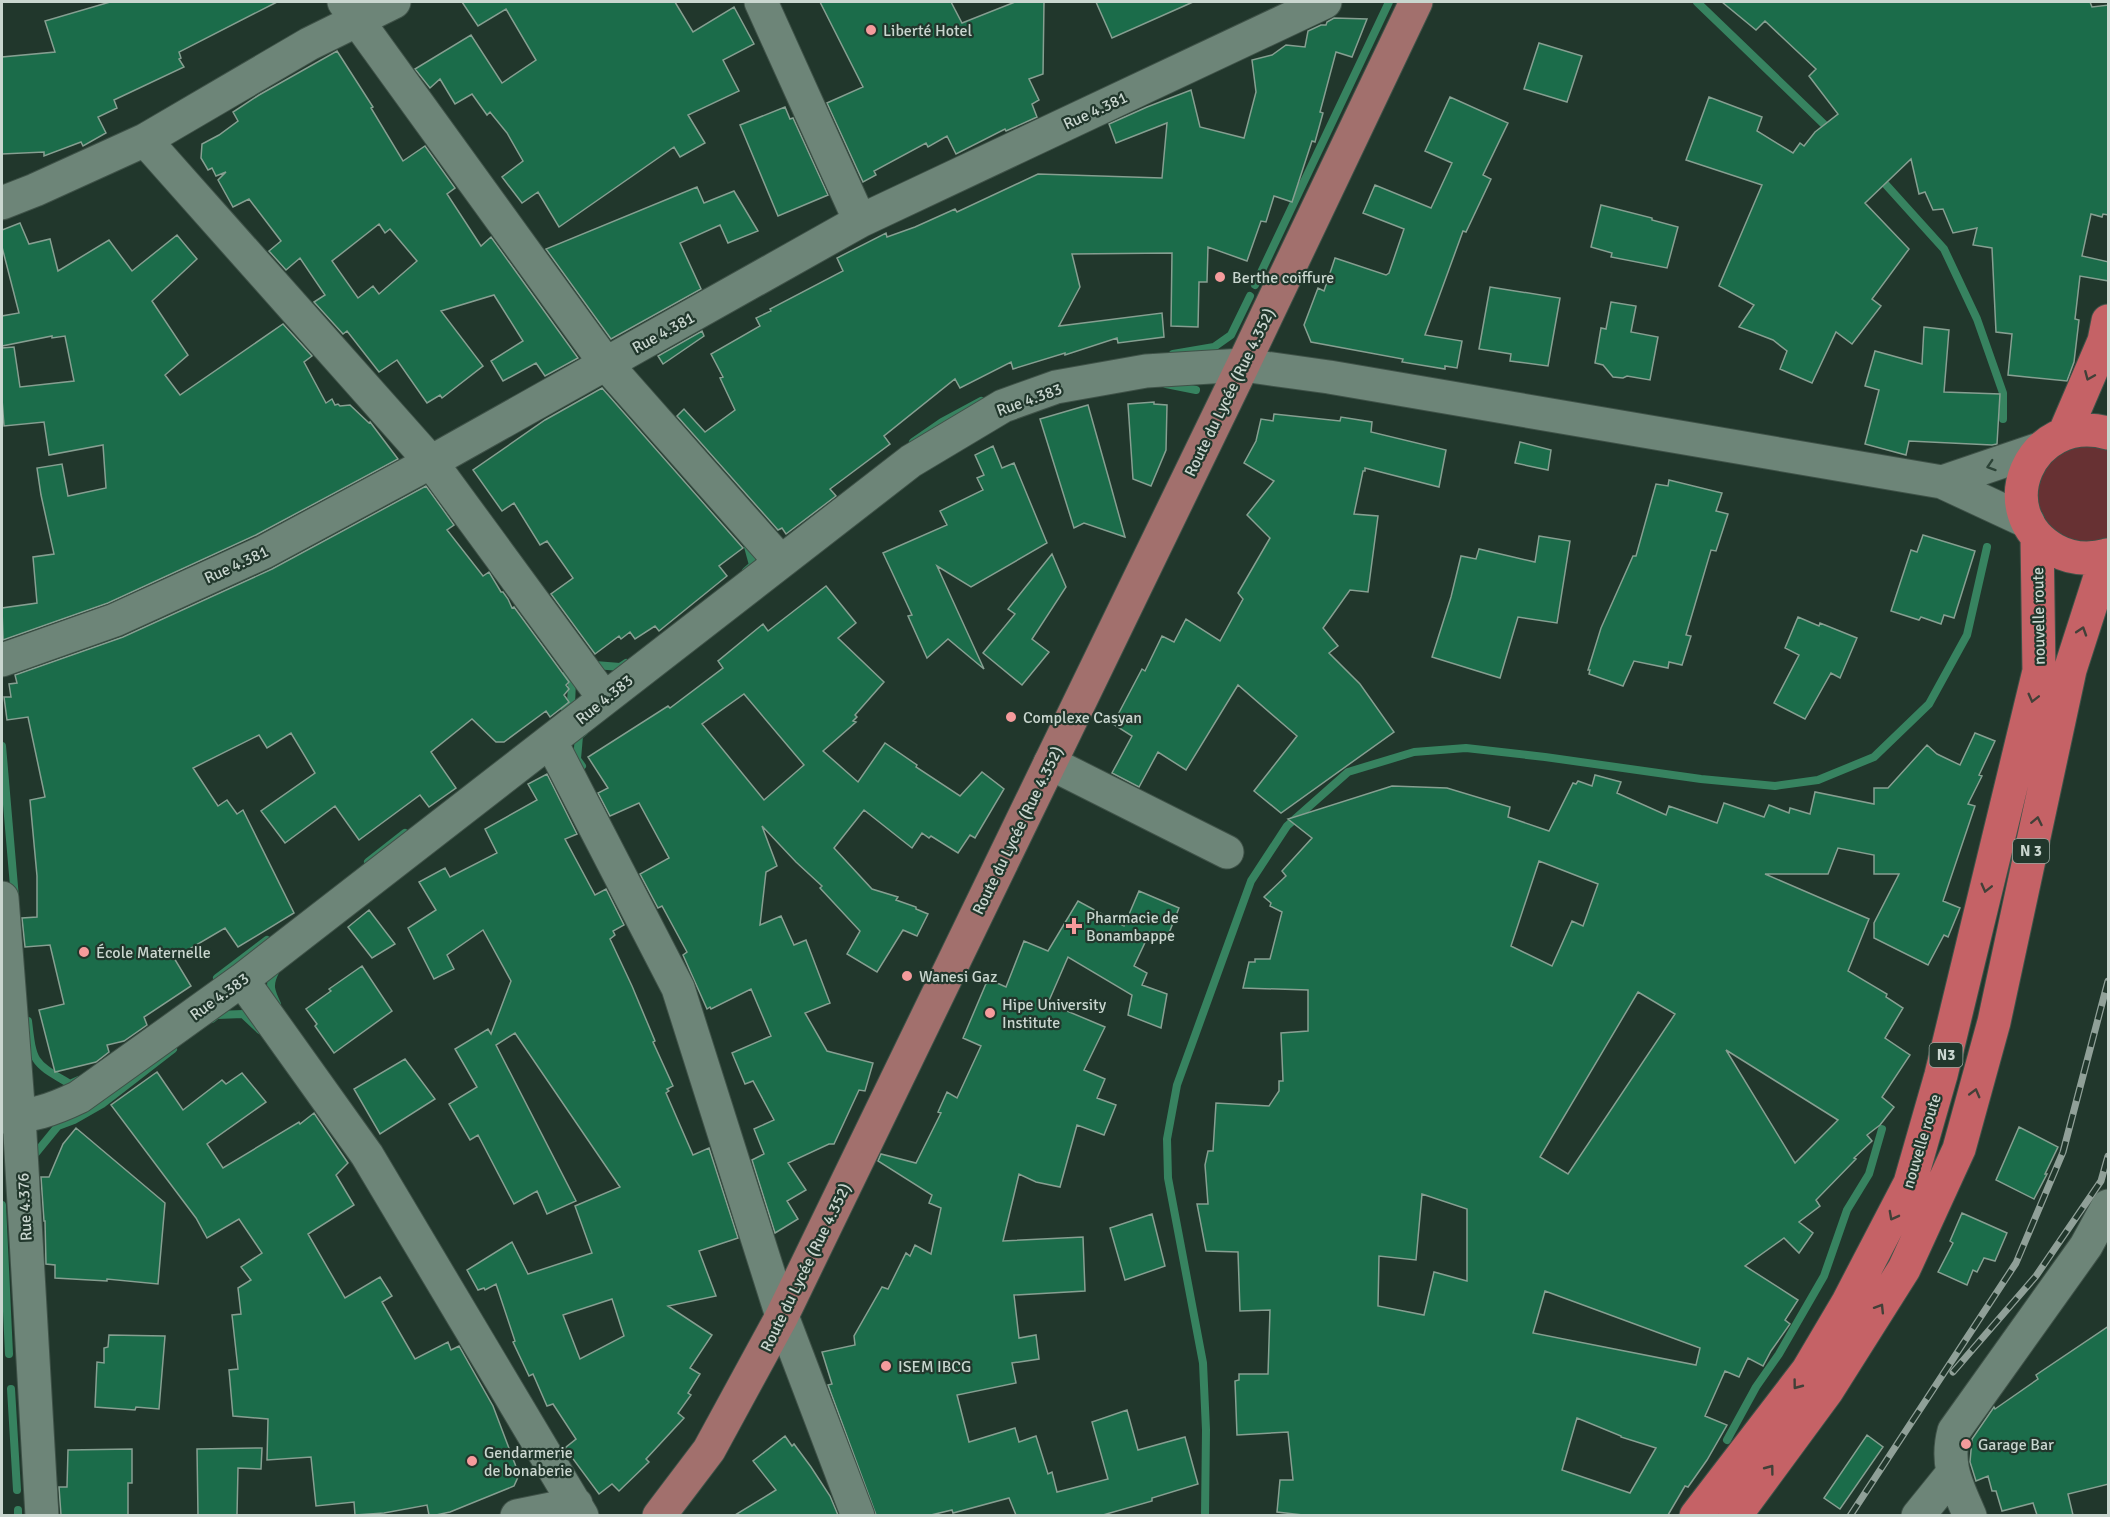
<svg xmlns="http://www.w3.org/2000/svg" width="2110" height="1517" font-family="Signika,sans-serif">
<rect width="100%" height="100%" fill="#21372c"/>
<path fill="#673133" d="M2108,444V542L2065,543L2036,513L2037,472L2053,450Z"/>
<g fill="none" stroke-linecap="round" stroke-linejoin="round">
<path stroke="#378360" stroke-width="8" d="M1697,2L1831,131
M1879,177L1944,249L1977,319L2003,393V419
M1255,285L1389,2
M1173,354L1214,347L1231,335L1250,296
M1166,384L1196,390
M913,442L942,422L981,401
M746,571L753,565L747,543
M592,661L595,665L620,667L626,663
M565,710L571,705L572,681L567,673
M2,746L15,898
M582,766L577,759L579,736L584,732
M368,862L405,833
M275,972C268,985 271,992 277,1004
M217,978L267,940
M212,1019L217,1015L243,1014L260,1030
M28,1021C33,1064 33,1062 70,1084L79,1080
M31,1159L58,1126L74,1120L102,1104L173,1049
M2,1205L9,1354
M11,1389L17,1490
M1727,1440L1756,1387L1779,1354L1824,1276L1847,1210L1869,1174L1882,1129
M18,1510V1516
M1205,1516L1206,1430L1203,1363L1168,1178L1167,1139L1177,1085L1251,881L1287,826L1348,772L1414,752L1466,748L1545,757L1701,779L1775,786L1818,780L1874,757L1929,704L1967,635L1987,547"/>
</g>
<path fill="#1b6c4a" stroke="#869f91" stroke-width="1.5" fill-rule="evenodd" d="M110,2H277L179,52L181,58L179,59L184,67L114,100L117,108L98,117L106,133L83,146L81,142L44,156V152L2,154V57L55,52L45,21Z
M462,2H675L693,32L734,7L754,44L723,60L739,91L688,115L705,143L680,157L674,147L559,227L538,192L522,203L502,177L523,161L507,133L490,112L487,115L472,94L455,104L440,79L430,88L415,69L471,35L502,83L536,60L506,9L478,26Z
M820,2H951L962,23L1015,2H1044L1043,74L1029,79L1039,100L1032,104L1037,117L1006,131L1005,129L956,154L947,136L928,147L926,143L874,171L876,175L863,182L827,103L863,87Z
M1096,2H1193L1112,38Z
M1722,2H2090L2092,7L2109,5V215L2103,214L2102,217L2091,214L2082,256L2109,262V281L2080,276L2075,319L2079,320L2074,362L2067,381L2008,375L2012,334L1996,332L1992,248L1973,245L1977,228L1953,233L1943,209L1933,210L1925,192L1919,194L1911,159L1865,203L1909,249L1872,299L1881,306L1852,344L1836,332L1812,383L1780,369L1787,351L1773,340L1739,327L1754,305L1719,286L1762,185L1686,160L1709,97L1762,117L1757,131L1793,153L1800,143L1804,146L1815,132L1838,114L1809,76L1816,69L1765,21L1756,30Z
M1334,18L1367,19L1352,57L1336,52L1320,112L1323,113L1315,142L1312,141L1292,202L1274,196L1266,222L1261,221L1247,261L1208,247L1207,282H1199L1198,327L1171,326L1172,253L1072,254L1080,287L1059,326L1162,313L1164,337L1118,343L1117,338L1065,355V353L1013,369L1011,362L960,388L955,379L884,436L890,444L830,489L836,496L786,534L782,528L778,530L677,416L684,409L705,432L735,410L720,378L723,377L711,354L760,326L756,318L771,311L770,309L843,271L837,258L886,233L887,237L915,227L955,209L957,212L1038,174L1162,178L1167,123L1116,143L1109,124L1147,107L1191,90L1200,127L1244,138L1256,92L1252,60L1272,55L1286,45L1305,47L1308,31L1321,25H1326L1327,22Z
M1539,43L1582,56L1567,102L1524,89Z
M337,51L373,107L371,108L403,161L425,146L455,188L447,194L481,246L491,237L578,358L545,376L536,363L503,381L491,361L523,341L494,295L441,311L483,366L442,398L440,395L427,403L397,360L379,372L347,331L343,334L314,302L325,295L300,258L286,270L269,251L281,241L249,199L233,207L218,180L226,172L216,176L212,168L208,170L201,158L202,144L219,135L238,121L233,112L259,95ZM379,224L385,233L390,229L417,261L379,294L373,286L358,298L332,261Z
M1450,97L1508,123L1483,175L1491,179L1466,232L1463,231L1425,335L1462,341L1457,368L1445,366V369L1402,362L1403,359L1311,342L1304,325L1318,288L1324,291L1335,258L1386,275L1389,273L1404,229L1363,213L1375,185L1431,208L1452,163L1425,151Z
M785,107L790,119L793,118L828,195L778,216L740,125Z
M697,187L704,203L734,191L758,231L728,243L720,225L680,243L701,289L611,339L546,249Z
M1601,205L1652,218V220L1678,227L1667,268L1611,257L1612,253L1591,247Z
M20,223L29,244L50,239L58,271L109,240L132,271L177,235L197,259L152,301L188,355L165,375L180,395L283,324L312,356L304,362L326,403L332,399L335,405L338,404L340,406L350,405L369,423L370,422L398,459L256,535L108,603L3,640L2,608L37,603L33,557L54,554L41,495L37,468L62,464L68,496L106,488L103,445L49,455L44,422L4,426L2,399V348L14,347L20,387L74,381L65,336L52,338V336L2,346V316L19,313L2,247V230Z
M1490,287L1560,298L1548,366L1510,361L1511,354L1479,349Z
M1611,302L1636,306L1631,332L1658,337L1650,380L1627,376L1623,378L1613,377L1603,365L1595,363L1601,328L1606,329Z
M1924,327L1949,330L1944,392L2000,394L1997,444L1992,445L1909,441L1906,455L1865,444L1879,390L1865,386L1875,351L1922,364Z
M702,331L704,336L663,364L658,356Z
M602,388L743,548L719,566L727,576L659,631L655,626L635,639L630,632L621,639L619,636L595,654L551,594L573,578L547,541L540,545L514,503L502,511L473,470L545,420Z
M1154,402V404L1167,405L1166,450L1151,486L1133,479L1128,404Z
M1088,405L1110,483L1125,537L1084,523L1074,528L1040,419Z
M1274,414L1340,421L1341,417L1372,422L1371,432L1446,450L1439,487L1365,468V471H1363L1354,514L1378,516L1368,592L1350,590L1323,628L1338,646L1329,653L1360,684L1394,732L1281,813L1254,791L1297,736L1238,685L1186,770L1158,752L1139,787L1112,773L1132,736L1113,724L1142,669L1145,671L1162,636L1174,642L1186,619L1220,641L1243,599L1238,593L1270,538L1247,515L1274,481L1244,463L1256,441L1261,419L1273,421Z
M1520,442L1551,450L1548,470L1515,463Z
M993,446L1002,468L1014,463L1047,543L971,587L937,566L984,669L948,639L927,658L908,616L912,615L883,553L947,525L940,511L983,490L977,478L984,475L975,455Z
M1669,480L1722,493L1716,511L1728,514L1716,551L1711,550L1686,635L1691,636L1682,665L1669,662L1668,668L1634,661L1623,686L1589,674L1590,670H1588L1601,628L1633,556H1636L1656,484L1668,486Z
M426,486L454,525L447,530L483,576L489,572L501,592H503L508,599L512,608L514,607L569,682L566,685L569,689L564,695L569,702L550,717L546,711L504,742H496L472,719L431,752L456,788L429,807L420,795L359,840L335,806L285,843L261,811L315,773L291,733L267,748L259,735L193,768L218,806L227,800L237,814L243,810L294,913L238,947L225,928L174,958L191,986L144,1017L147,1025L124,1041L107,1045L109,1052L96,1062L55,1072L39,1010L64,1004L50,945L25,947L22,918L37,917V876L30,800L45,797L28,717L7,720L4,697H11L9,684L17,683L15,675L123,637L272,569Z
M1923,535L1975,551L1954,618L1944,615L1941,624L1921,617L1919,620L1891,611L1911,550L1917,552Z
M1539,536L1570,541L1557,623L1518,617L1500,678L1432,657L1451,597L1461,556L1476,559L1479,549L1535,562Z
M1052,554L1066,587L1032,639L1049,652L1022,685L983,653L1015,614L1008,609Z
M826,586L856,623L838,638L884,682L855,715L857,717L853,721L856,722L823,751L858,782L885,743L917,765L916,767L960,796L982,772L1004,789L975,838L970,835L958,853L931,836L929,838L922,833L912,848L864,810L834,848L872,889L898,897L896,900L916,907V909L928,914L917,936L903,930L877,972L847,954L860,931L820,888L822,886L796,862L762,826L777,866L766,872L760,925L781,916L794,945L806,940L830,1003L805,1013L827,1051L873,1063L865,1091L859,1090L834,1144H829L788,1163L806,1190L787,1201L798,1219L775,1233L752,1160L764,1154L754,1129L774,1120L753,1081L745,1084L732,1053L771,1036L751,989L711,1009L710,1007L707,1009L683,955L687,952L662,906L658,908L640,874L669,858L639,803L610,816L598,793L608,788L588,757L668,706L670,708L723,668L718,661L763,624L768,631ZM744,694L804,765L764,800L702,724Z
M1798,617L1819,626L1820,623L1857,638L1840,678L1831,673L1805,719L1774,703L1799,655L1785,648Z
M1975,733L1995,741L1979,775L1982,776L1968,804L1975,806L1943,901L1960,908L1948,937L1944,935L1928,965L1874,938V923L1899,874H1874V855L1838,848L1828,874H1765L1869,919L1848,971L1887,994L1886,997L1903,1008L1885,1038L1910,1055L1882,1097L1894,1107L1880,1125L1867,1135L1872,1141L1854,1158L1856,1159L1816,1200L1820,1206L1799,1222L1813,1233L1799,1253L1784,1238L1745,1266L1798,1300L1785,1320L1790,1324L1771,1351L1763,1366L1748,1358L1739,1377L1725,1371L1705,1416L1727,1425L1707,1460L1688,1487L1685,1486L1668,1515H1303L1277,1512L1280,1480H1293L1288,1432L1237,1435L1235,1381L1239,1380V1374H1268L1270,1310L1240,1311L1238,1252L1206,1251L1197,1204H1208L1205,1165L1208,1151H1213L1216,1103L1269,1106L1279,1091V1081H1283L1281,1033L1308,1031V990L1243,988L1249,962H1255V959H1270L1282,912L1270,906L1271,903L1264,897L1286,876L1282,871L1312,838L1288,819L1392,786L1447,788L1510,807L1508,817L1549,831L1573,783L1576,784L1578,781L1592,786L1595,775L1621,782L1617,793L1666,815L1669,806L1717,823L1724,803L1764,817L1769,805L1789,813L1790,808L1810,814L1815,792L1874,804V788H1888L1927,745L1937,754L1960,765ZM1539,861L1598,884L1583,926L1572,921L1552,966L1511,946ZM1638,992L1675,1014L1568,1174L1540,1157ZM1726,1050L1838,1120L1795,1163ZM1422,1194L1467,1209V1281L1434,1272L1424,1315L1378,1306L1379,1256L1416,1260ZM1545,1291L1700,1348L1696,1365L1533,1333ZM1577,1418L1621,1436V1437L1656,1448L1630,1493L1562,1470Z
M547,774L577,834L565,839L595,895L606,889L624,925L613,931L615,935L610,939L632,986L655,1041L653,1042L673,1086L667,1089L669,1091L666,1093L693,1155L709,1148L738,1238L699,1251L716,1296L668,1306L712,1335L690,1368L700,1374L688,1393L691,1395L678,1413L684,1418L646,1459L649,1462L619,1491L612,1484L599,1494L565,1448L576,1439L553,1404L547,1406L533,1374L529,1376L513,1342L515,1341L496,1284L485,1290L484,1288L478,1290L467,1270L512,1242L528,1274L592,1253L575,1206L620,1187L515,1033L496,1045L576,1201L547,1214L537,1191L514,1204L478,1135L470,1140L449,1104L477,1087L455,1049L488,1029L491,1034L511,981L483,930L447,955L454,969L434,979L408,928L436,910L419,882L445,868L450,877L497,853L485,829L537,800L528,784ZM612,1299L624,1336L580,1359L563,1315Z
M1139,891L1179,908L1167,938L1150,932L1134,966L1147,973L1142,985L1167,994L1161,1028L1128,1015L1132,995L1068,957L1048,1003L1105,1027L1084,1070L1105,1079L1097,1098L1116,1105L1104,1135L1077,1125L1060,1187L1036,1182L1019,1174L1003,1241L1083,1237L1085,1291L1014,1295L1019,1338L1036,1335L1039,1359L1012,1363L1016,1383L957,1395L969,1442L1015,1428L1019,1442L1036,1436L1048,1474L1052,1472L1057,1492L1108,1479L1092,1422L1127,1410L1138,1450L1185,1437L1198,1484L1152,1498V1501L1103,1515H1016L1009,1498L953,1513L952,1510L931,1515H876L828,1385L832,1384L822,1352L855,1345L854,1336L882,1287L888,1289L906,1253L910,1256L915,1245L931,1254L941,1208L929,1203L932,1195L878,1161L881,1154L916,1163L941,1113L938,1112L947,1092L957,1098L981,1046L963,1038L988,979L1006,987L1024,941L1048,951L1078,901L1124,926Z
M369,910L395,944L372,958L348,927Z
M362,966L392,1011L334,1053L315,1026L317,1024L306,1009L331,991L329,989Z
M405,1059L435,1099L380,1134L354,1089Z
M157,1072L183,1110L222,1080L226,1084L242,1073L266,1102L207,1144L223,1168L299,1122L300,1124L314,1113L348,1163L336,1175L354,1205L308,1234L345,1298L380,1277L392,1296L382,1302L415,1359L448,1342L451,1350L459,1346L493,1406L518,1472V1477L514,1486L450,1512L436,1515H429L427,1505L384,1513L355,1515L354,1502L316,1506L311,1457L267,1460L268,1419L233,1416L229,1370L238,1369L232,1315L241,1314L238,1288L251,1280L241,1267L262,1253L239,1219L207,1238L196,1218L111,1105Z
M2019,1127L2058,1147L2045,1174H2047L2034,1199L1996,1180Z
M76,1128L165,1203L158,1284L107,1279V1281L55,1278V1265L46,1264L45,1221H44L41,1177H49L63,1144Z
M1962,1213L2007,1233L1995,1261L1984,1258L1977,1272L1973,1270L1967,1285L1938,1272L1953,1243L1950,1241Z
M1152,1214L1165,1266L1125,1280L1110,1228Z
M2109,1326V1484L2068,1494L2073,1515H2037L2033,1503L2002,1511L1996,1491H1992L1988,1476L1976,1481L1970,1462L1972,1439L1994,1407L1995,1409L2038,1379L2036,1375Z
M109,1335L165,1336L159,1409L136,1407L135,1410L95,1407L97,1362L104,1363V1348L108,1347Z
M1867,1435L1883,1447L1840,1509L1824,1498Z
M785,1436L792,1446L794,1444L811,1467L830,1496L838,1515H735L776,1490L753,1461Z
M262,1448L261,1469L238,1468L237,1515H198L197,1449Z
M132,1449V1483H128V1515H61L59,1487H67L68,1450Z"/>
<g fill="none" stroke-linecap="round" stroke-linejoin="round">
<defs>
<path id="minor" d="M344,2L606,364L781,562
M761,2L860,221
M145,140L431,462L604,698
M2,203L35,190L145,140L309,44L394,2
M1942,482L2039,449
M2,660L115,620L264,552L431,462L860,221L1325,2
M551,742L678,988L782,1316L858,1516
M1050,763L1227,852
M2,898L19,1117L42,1516
M242,980L367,1155L582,1516
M2,1117C31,1117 52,1110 79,1097L242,980L911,461L1003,406L1056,387L1146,371L1243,365L1329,377L1942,482L2028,522
M517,1516L576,1504
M1918,1516L1952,1474
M1970,1516C1957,1485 1945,1465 1954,1431L2086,1246L2108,1206"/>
<path id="major" d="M659,1516L709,1450L782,1316L1243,365L1416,2"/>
<path id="highway" d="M2065,432L2104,341L2108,321
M2108,433C2029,412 1988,513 2055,550C2073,560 2090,560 2108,555
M1696,1516L1808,1370L1847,1304L1910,1183L1941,1075L2039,671L2037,536
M1735,1516L1827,1391L1904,1269L1959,1149L1994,1022L2070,670L2107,555"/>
</defs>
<use href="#minor" stroke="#3f5248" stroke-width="35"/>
<use href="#major" stroke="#3f5248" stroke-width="35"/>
<use href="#highway" stroke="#3f5248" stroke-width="35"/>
<use href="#minor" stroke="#6d8578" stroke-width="33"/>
<use href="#major" stroke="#a2706d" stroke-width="33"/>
<use href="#highway" stroke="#c56266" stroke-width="33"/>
<defs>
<path id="rail" d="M1953,1372L2036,1276L2101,1181L2108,1156
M1850,1516L2016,1263L2063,1152L2108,981"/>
</defs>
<use href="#rail" stroke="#90a098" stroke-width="7"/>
<use href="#rail" stroke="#21372c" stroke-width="4.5" stroke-dasharray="14" stroke-linecap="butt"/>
</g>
<defs><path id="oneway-chevron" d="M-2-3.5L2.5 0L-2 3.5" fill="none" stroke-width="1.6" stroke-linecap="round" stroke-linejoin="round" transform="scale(1.5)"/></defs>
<g stroke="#424038">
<use href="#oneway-chevron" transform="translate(2089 376) rotate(113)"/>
<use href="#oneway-chevron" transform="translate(2082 631) rotate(-72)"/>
<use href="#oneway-chevron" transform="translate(2033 698) rotate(104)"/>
<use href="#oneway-chevron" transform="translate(2037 821) rotate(-78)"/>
<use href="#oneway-chevron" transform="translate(1986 888) rotate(104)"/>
<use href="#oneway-chevron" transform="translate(1975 1093) rotate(-75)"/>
<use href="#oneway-chevron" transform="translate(1893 1216) rotate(118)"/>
<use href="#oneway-chevron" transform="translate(1880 1308) rotate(-58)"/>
<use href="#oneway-chevron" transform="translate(1797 1385) rotate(127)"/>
<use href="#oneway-chevron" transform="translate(1770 1469) rotate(-53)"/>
</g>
<use stroke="#2c4337" href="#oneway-chevron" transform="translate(1991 466) rotate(162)"/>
<g fill="#f59b9c" stroke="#21372c" stroke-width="2">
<circle cx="871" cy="30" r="6"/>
<circle cx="1220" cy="277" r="6"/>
<circle cx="1011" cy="717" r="6"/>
<path d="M1071 917h6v6h6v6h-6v6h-6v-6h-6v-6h6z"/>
<circle cx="84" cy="952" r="6"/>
<circle cx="907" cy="976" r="6"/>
<circle cx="990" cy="1013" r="6"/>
<circle cx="886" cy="1366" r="6"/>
<circle cx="1966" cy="1444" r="6"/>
<circle cx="472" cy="1461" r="6"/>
</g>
<g text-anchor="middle" stroke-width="4.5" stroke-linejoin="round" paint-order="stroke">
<g fill="#21372c" stroke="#97a69e" stroke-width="1.5">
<rect x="2013" y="839" width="36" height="24" rx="4.5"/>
<rect x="1929.5" y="1043" width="33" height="24" rx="4.5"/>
</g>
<g font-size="15" font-weight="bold" fill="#c9d6cf">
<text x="2031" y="856">N 3</text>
<text x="1946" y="1060">N3</text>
</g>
<g font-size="16" fill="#c9d6cf" stroke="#21372c" text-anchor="start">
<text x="883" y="36">Liberté Hotel</text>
<text x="1232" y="283">Berthe coiffure</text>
<text x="1023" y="723">Complexe Casyan</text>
<text x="1086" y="923">Pharmacie de<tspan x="1086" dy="18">Bonambappe</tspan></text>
<text x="96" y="958">École Maternelle</text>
<text x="919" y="982">Wanesi Gaz</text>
<text x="1002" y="1010">Hipe University<tspan x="1002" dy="18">Institute</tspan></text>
<text x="898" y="1372">ISEM IBCG</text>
<text x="1978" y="1450">Garage Bar</text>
<text x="484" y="1458">Gendarmerie<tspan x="484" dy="18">de bonaberie</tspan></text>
</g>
<g font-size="16" fill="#c9d6cf" stroke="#21372c">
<text transform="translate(1095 110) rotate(-25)" y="6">Rue 4.381</text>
<text transform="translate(663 332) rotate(-29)" y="6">Rue 4.381</text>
<text transform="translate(1229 392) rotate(-64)" y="6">Route du Lycée (Rue 4.352)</text>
<text transform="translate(1029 399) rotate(-20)" y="6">Rue 4.383</text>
<text transform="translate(236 564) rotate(-25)" y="6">Rue 4.381</text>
<text transform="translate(2038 616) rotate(-91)" y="6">nouvelle route</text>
<text transform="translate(604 699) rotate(-39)" y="6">Rue 4.383</text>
<text transform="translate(1017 830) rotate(-64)" y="6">Route du Lycée (Rue 4.352)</text>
<text transform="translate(219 996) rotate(-36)" y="6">Rue 4.383</text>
<text transform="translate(1921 1141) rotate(-73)" y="6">nouvelle route</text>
<text transform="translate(24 1207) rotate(-93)" y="6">Rue 4.376</text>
<text transform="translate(805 1267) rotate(-64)" y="6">Route du Lycée (Rue 4.352)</text>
</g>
</g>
<rect width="2110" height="1517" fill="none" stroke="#c9d6cf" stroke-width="6"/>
</svg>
